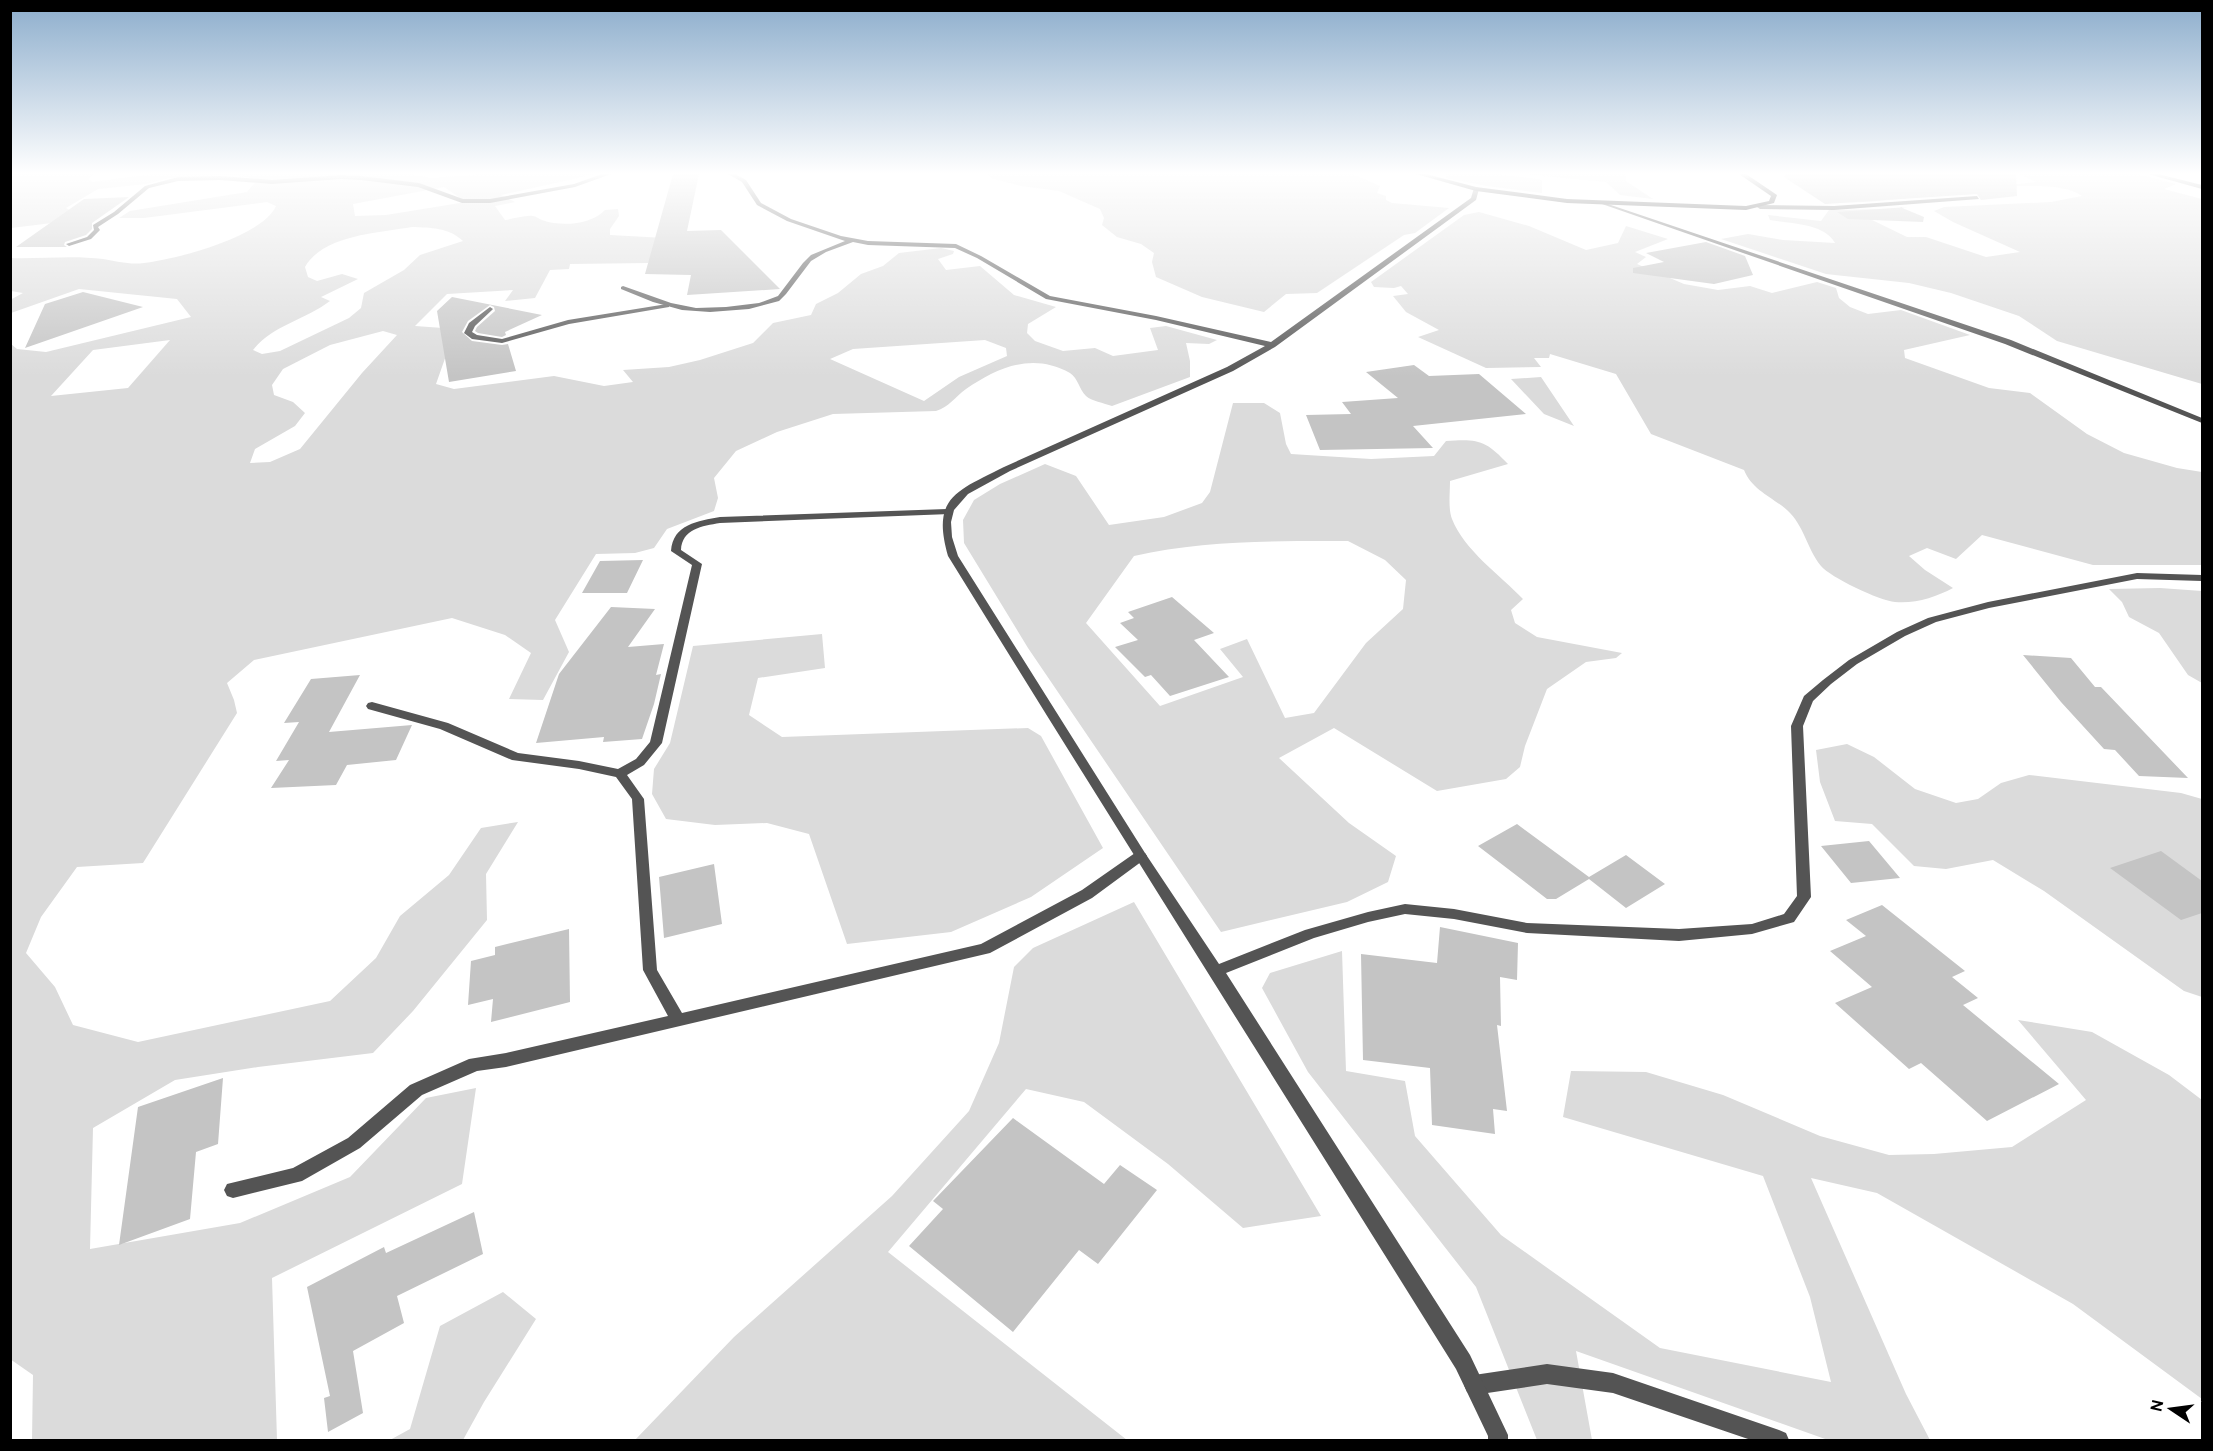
<svg xmlns="http://www.w3.org/2000/svg" width="2213" height="1451" font-family="Overpass,sans-serif">
<rect width="100%" height="100%" fill="#fff"/>
<path fill="#dbdbdb" fill-rule="evenodd" d="M11,174H95L88,179L93,182L151,174H412L431,178L478,174H596L501,195L515,202L495,206L505,220C513,219 525,215 533,216C536,216 539,219 542,220C561,227 591,225 605,210L618,209L619,216L610,229V235L665,238L648,263L570,264L569,269L550,270L535,298L505,301L513,290L447,294L415,326L443,328L449,347L436,384L454,389L554,376L604,386L633,382L623,370L669,367L700,360L753,343L773,323L811,315L816,304L838,293L861,274L883,266L899,253L941,248L954,251L953,254L938,259L946,270L980,266L1014,295L1056,307L1028,324L1027,333L1035,341L1063,351L1095,348L1113,356L1158,350L1150,328L1166,326L1217,340L1209,344L1186,343L1190,361V377L1112,406C1104,403 1091,401 1086,396C1079,389 1078,378 1070,373C1033,352 998,367 966,389C955,397 949,407 936,411L833,414L777,432L736,451L714,478L718,498L714,511L667,529L654,548L635,553L596,554L555,620L569,652L543,700L509,699L531,653L505,635L452,618L254,660L227,683L234,700L237,713L143,863L77,867L41,917L26,953L55,987L73,1025L138,1042L330,1001L376,958L400,916L449,875L481,828L518,822L486,874L487,920L413,1011L373,1053L258,1067L175,1080L93,1128L90,1249L240,1223L350,1177L426,1098L476,1088L462,1184L272,1278L277,1440H32L33,1375L10,1359L11,344L17,349L46,352L191,317L177,299L79,289L11,313L10,300L23,293L11,291V258C41,259 73,255 103,259C117,261 129,265 144,263C177,259 262,237 276,206L267,202L144,218H119L130,211L247,192L258,179L232,175L168,178L146,184L98,189L66,208L71,211L77,220L11,228ZM444,187L466,202L386,215L355,216L353,204ZM412,227C431,228 448,227 463,241L420,255L404,270L364,293L361,308L349,318L280,351L262,354L253,350C273,325 305,320 330,301L321,297L358,279L342,274L317,281L308,277L305,267C323,235 378,233 412,227ZM383,331L397,335L362,373L300,449L270,462L250,463L255,449L295,426L305,413L293,402L274,395L272,385L283,369L330,345ZM170,340L128,388L51,396L93,350ZM985,340L1006,348L1007,356L959,377L924,401L830,359L853,349Z
M987,174H1353L1380,186L1377,193L1386,196V200L1392,203L1449,208L1415,233L1404,235L1317,293L1286,294L1264,312L1202,297L1156,277L1152,262L1154,253L1141,244L1117,237L1102,225L1104,218L1100,209L1059,191L1021,186L991,178Z
M1445,174H1501L1542,180V193L1487,186L1446,178Z
M1521,174H1626V181L1653,199L1620,195L1606,182Z
M2019,174H2138L2176,184L2164,189L2202,199V384L2057,341L2019,316L1951,293L1909,283L1826,274L1721,239L1748,234L1783,240L1835,243C1824,223 1791,224 1770,220L1768,215L1821,221L1829,210L1891,209L1870,219L1907,237H1926L1986,257L2020,252L1953,222L1934,211L1944,207L2051,202L2082,196C2052,173 1939,195 1899,199C1881,201 1862,202 1844,203L2036,182Z
M1479,212L1529,226L1586,250L1618,243L1626,226L1668,239L1635,252L1646,257L1637,264L1684,284L1718,290L1750,286L1772,293L1817,282L1836,288L1839,298L1850,307L1868,314L1901,310L1970,335L1904,350L1905,358L1989,388L2030,393L2087,434L2124,453L2177,468L2202,472V565H2093L1982,535L1956,559L1927,548L1909,556L1925,570L1953,588C1936,597 1915,604 1895,602C1880,601 1830,577 1821,566C1807,549 1804,525 1787,510C1772,497 1752,490 1744,470L1651,434L1616,374L1550,354L1549,358H1534L1541,367L1486,368L1418,337L1439,330L1406,312L1393,296L1408,294L1401,286L1394,288L1374,287L1371,282L1464,215Z
M1541,377L1574,426L1544,414L1511,379Z
M1233,403H1264L1280,413L1286,444L1291,454L1371,459L1434,456L1446,441C1479,439 1485,440 1508,464L1450,481C1450,492 1448,509 1452,519C1464,550 1500,575 1523,599L1511,610L1515,623L1537,637L1622,653L1616,658L1586,662L1547,689L1525,746L1520,767L1506,779L1437,791L1334,728L1279,758L1349,823L1396,856L1388,882L1347,902L1221,932L1028,648L964,543L963,520L974,500L1000,484L1045,464L1076,476L1109,525L1164,517L1202,503L1210,492ZM1348,541L1385,560L1406,580L1403,609L1366,643L1314,713L1285,718L1247,639L1220,649L1243,677L1160,706L1086,623L1134,556C1203,540 1277,541 1348,541Z
M2160,588L2202,591V683L2188,675L2159,633L2129,617L2122,602L2109,589Z
M822,634L825,668L758,678L749,715L782,737L1028,728L1041,736L1103,848L1031,897L951,932L847,944L809,834L767,823L715,825L666,819L652,794L654,769L670,743L693,646Z
M1847,744L1874,757L1915,789L1956,803L1978,799L2001,783L2029,775L2181,793L2202,799V997L2184,991L2044,891L1993,860L1946,869L1914,866L1872,824L1835,821L1820,782L1816,750Z
M1134,902L1321,1216L1243,1228L1168,1164L1084,1102L1026,1089L888,1252L1127,1440H635L734,1337L892,1196L969,1111L999,1043L1014,967L1033,948Z
M1342,951L1346,1071L1405,1081L1415,1136L1501,1235L1660,1348L1831,1382L1810,1297L1763,1176L1563,1117L1571,1071L1646,1072L1723,1095L1820,1136L1889,1155L1934,1154L2012,1147L2086,1100L2018,1020L2092,1032L2169,1075L2202,1100V1399L2073,1304L1877,1193L1811,1178L1906,1394L1930,1440H1828L1576,1351L1592,1440H1537L1476,1287L1308,1072L1262,988L1270,973Z
M503,1292L536,1319L484,1402L463,1440H390L410,1429L440,1326Z"/>
<path fill="#c4c4c4" d="M673,174H699L687,231L721,230L780,289L687,295L691,275L645,274Z
M1786,174H2016L2017,196L1981,200L1977,194L1825,204L1784,177Z
M129,197L92,223V229L86,235L65,242L64,245L67,247H16L84,199Z
M1900,207L1924,217L1923,222L1848,219L1837,212L1908,207Z
M1706,242L1745,256L1753,275L1714,284L1633,273V268L1664,262L1646,253Z
M83,292L143,307L25,348L45,304Z
M452,297L542,315L505,332L506,335L502,337L478,333L475,331L477,327L495,311L494,307L490,305L468,321L462,332L472,341L502,345L508,344L516,371L449,382L437,311Z
M1414,365L1429,376L1479,374L1526,414L1413,426L1433,448L1320,450L1306,415L1351,414L1342,402L1398,398L1366,372Z
M643,560L627,593H582L600,561Z
M1172,597L1214,633L1194,640L1229,677L1170,696L1151,675L1145,677L1115,647L1138,640L1120,623L1134,618L1128,612Z
M611,607L655,609L628,647L664,644L656,675L661,674L654,704L642,739L603,742L604,737L536,743L559,674Z
M2023,655L2071,658L2095,687H2101L2188,778L2139,776L2115,750L2104,749L2061,702Z
M360,675L329,732L412,725L396,760L347,765L336,785L271,788L289,760L276,761L299,722L284,723L311,679Z
M1517,824L1589,877L1626,855L1665,884L1626,908L1589,879L1556,899H1547L1478,846Z
M1869,841L1900,878L1851,883L1821,846Z
M2161,851L2202,881V913L2181,920L2110,868Z
M714,864L722,924L664,938L659,877Z
M1882,905L1965,971L1952,977L1978,998L1963,1005L2059,1084L1987,1121L1921,1063L1909,1069L1835,1003L1872,987L1830,951L1866,936L1846,920Z
M1440,927L1518,943L1517,980L1500,977L1501,1026L1497,1025L1507,1111L1493,1109L1495,1134L1432,1125L1430,1068L1363,1060L1361,954L1437,963Z
M569,929L570,1002L491,1022L493,999L468,1005L471,961L495,955V947Z
M223,1078L218,1144L196,1152L190,1219L119,1245L138,1107Z
M1013,1118L1104,1184L1120,1165L1157,1190L1098,1264L1079,1250L1013,1332L909,1246L943,1209L933,1201Z
M474,1212L483,1254L397,1296L404,1323L353,1351L363,1413L328,1432L324,1398L330,1396L307,1287L384,1247L386,1253Z"/>
<g fill="none" stroke-linecap="round" stroke-linejoin="round">
<path fill="#545454" fill-rule="evenodd" d="M602,174H611L575,187L490,203H462L418,187L361,180L341,179L272,184L220,180L178,181L149,188L118,214L98,227L100,230L91,239L69,246L66,244L87,237L94,230L93,225L114,212L145,186L178,177L220,176L272,180L341,175L361,176L419,183L463,199H490L574,184Z
M2148,174H2158L2202,185V189Z
M1977,196L1979,199L1834,210L1760,209L1757,207L1760,205L1834,206Z
M667,304L669,305V307L569,324L502,343L472,339L464,333L469,323L490,307L493,309L492,310L475,326L472,332L477,335L502,339L568,320Z
M947,509L952,512L950,514L720,523C702,526 682,529 681,550L702,564L662,743L644,765L627,775L644,799L657,970L682,1013L981,944L1082,890L1135,853H1145L1147,856L1145,859L1092,898L990,953L506,1067L477,1071L422,1095L360,1148L302,1181L233,1198L227,1196L224,1190L227,1184L293,1168L348,1138L410,1085L469,1059L506,1053L668,1016L643,970L632,799L616,777L579,769L512,760L440,729L368,709L366,706L368,703L372,702L448,723L518,753L579,761L618,769L636,759L650,742L692,565L671,551C673,524 698,521 720,517Z
M1547,1364L1613,1373L1779,1430L1786,1433L1789,1440H1751L1613,1393L1547,1384L1474,1395L1467,1392L1464,1385L1467,1378L1474,1375Z"/>
<path fill="#545454" fill-rule="evenodd" d="M728,174H735L746,180L761,203L791,219L841,236L868,241L956,244L981,256L1050,296L1156,316L1271,342L1471,198L1474,188L1479,189L1476,200L1275,347L1233,371L1010,471L968,494L954,510L951,522L952,537L958,556L1145,853L1219,964L1305,930L1368,912L1405,904L1454,909L1527,923L1679,929L1752,924L1784,914L1797,896L1791,726L1804,696L1823,680L1849,660L1897,632L1928,618L1988,602L2137,573L2202,575V581L2137,579L1989,608L1936,622L1905,636L1857,664L1831,684L1813,701L1803,726L1811,897L1794,922L1752,934L1679,941L1527,933L1454,919L1405,914L1368,922L1314,938L1226,973L1470,1355L1508,1435V1440H1488V1436L1456,1369C1287,1098 1116,828 948,556C931,497 957,491 1004,467L1227,367L1265,346L1156,320L1046,299L977,258L955,248L868,245L853,242L826,252L811,261L786,294L779,301L749,309L710,312L682,310L653,302L621,289V287L623,286L671,303L696,308L726,307L759,303L778,296L803,263L811,255L845,241L787,221L757,205L742,182Z
M1602,202L2011,340L2202,418V423L2005,344L1602,204Z"/>
<path fill="#212121" fill-rule="evenodd" d="M1416,174H1426L1476,187L1567,199L1746,206L1769,201L1771,196L1739,174H1746L1777,195L1774,203L1746,210L1567,203L1476,191Z"/>
</g>
<linearGradient id="sky" x2="0" y2="1"><stop stop-color="#8cadcc"/><stop offset="0.46" stop-color="#fff"/><stop offset="1" stop-color="#fff" stop-opacity="0"/></linearGradient>
<rect width="2213" height="377" fill="url(#sky)"/>
<rect width="2213" height="1451" fill="none" stroke="#000000" stroke-width="24"/>
<g transform="translate(2171 1409) rotate(283)" stroke="#ffffff" stroke-width="4.5" paint-order="stroke">
<path d="M0-4.5L10 22L0 15L-10 22Z" fill="#000000"/>
<text y="-9" font-size="16" font-weight="bold" text-anchor="middle" fill="#000000">N</text>
</g>
</svg>
